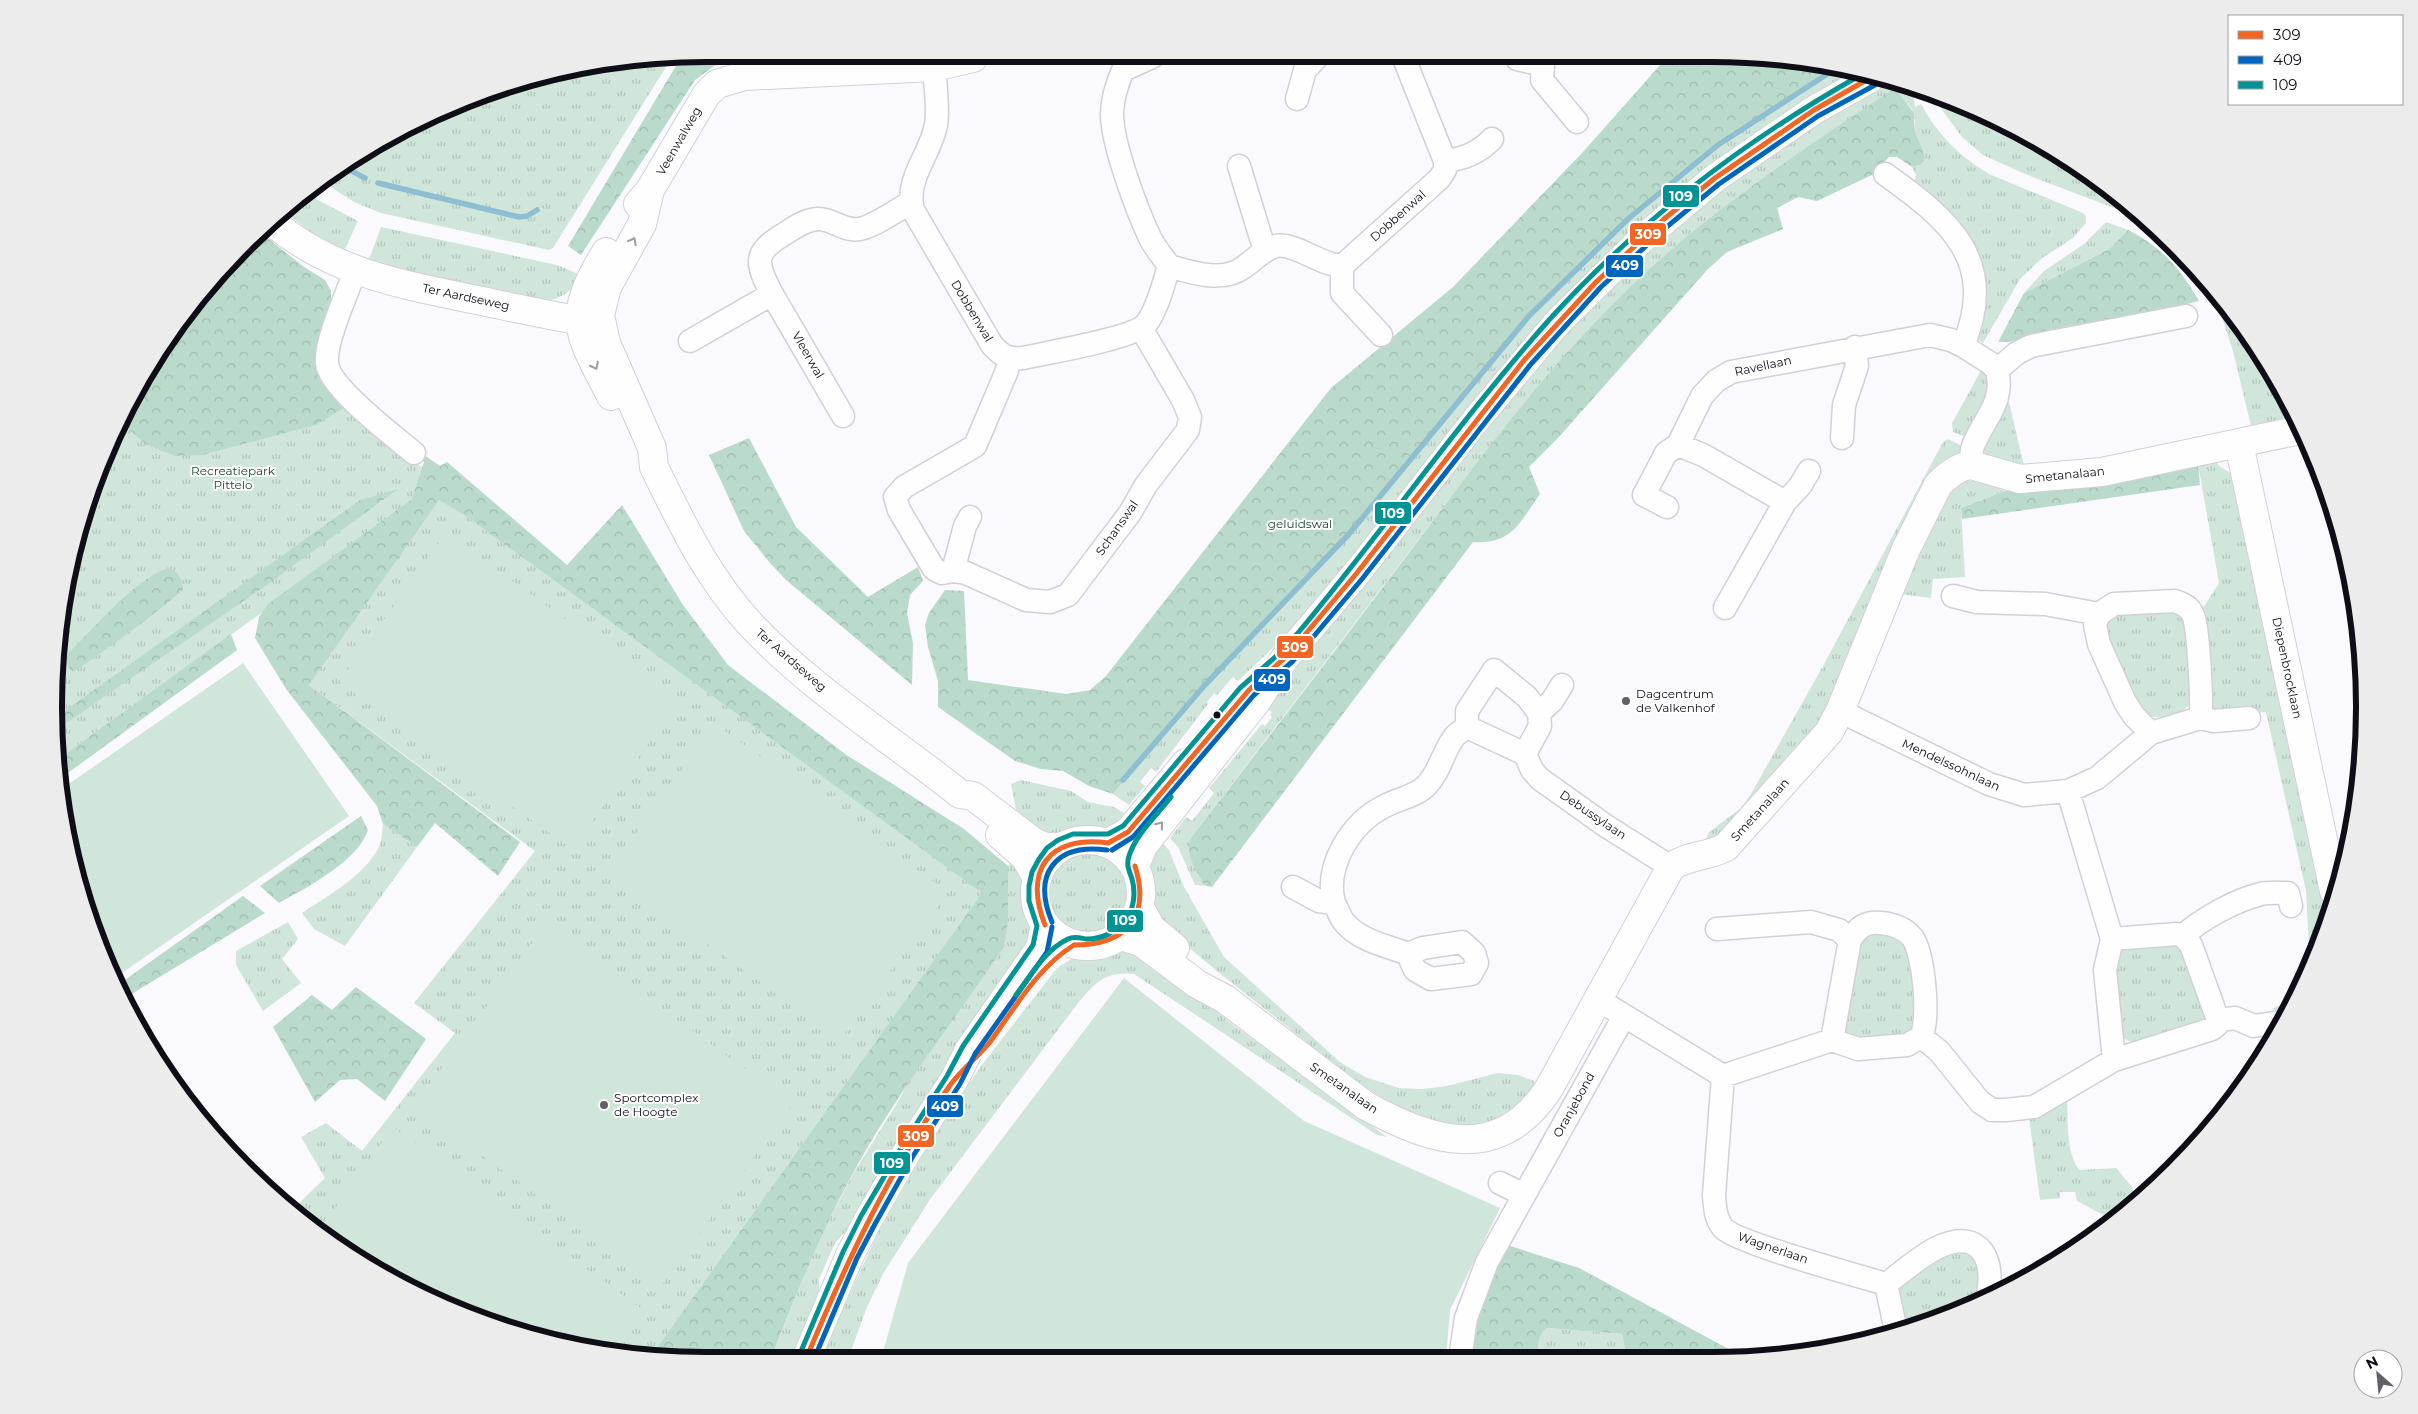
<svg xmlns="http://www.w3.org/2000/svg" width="2418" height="1414" font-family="Montserrat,sans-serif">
<defs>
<pattern id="grass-tufts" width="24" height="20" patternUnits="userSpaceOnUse" patternTransform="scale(1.25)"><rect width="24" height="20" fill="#d1e6db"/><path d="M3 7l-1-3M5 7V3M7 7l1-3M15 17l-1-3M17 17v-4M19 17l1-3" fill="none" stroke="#b2c4bb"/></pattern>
<pattern id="forest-crowns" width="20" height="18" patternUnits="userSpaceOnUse" patternTransform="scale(1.25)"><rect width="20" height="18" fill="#badbcc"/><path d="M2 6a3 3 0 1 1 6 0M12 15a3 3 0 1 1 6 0" fill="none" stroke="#9fbbae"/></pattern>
</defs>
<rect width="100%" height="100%" fill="#faf9fd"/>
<path fill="url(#grass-tufts)" d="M621,59H671L553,248L549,250L381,213L354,202L321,181L418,121L497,88Z
M1832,71L1853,75L1735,149L1369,537L1299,623L1238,681L1233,677L1217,695L1214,693L1207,702L1208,704L1156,772L1151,768L1140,782L1145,786L1129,805L1113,794L1204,686L1349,534L1529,316L1628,219L1718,145Z
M1891,82L1912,87L1915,107L1921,104C1938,135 1959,156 1989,174L2083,213L2086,216V223L2073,238L2042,258L2020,279L1983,343L1974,337L1982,304L1914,183L1916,175L1912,167L1920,165L1923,150L1914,129L1915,120L1912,109L1895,89L1612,305L1544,381L1461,484L1190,839L1206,886L1195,885L1178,847L1170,838L1186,817L1192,821L1214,793L1209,788L1262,724L1265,726L1272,717L1270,715L1272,712L1267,709C1319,635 1375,566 1431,495C1484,429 1536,360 1596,300C1682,213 1782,139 1891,82Z
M1938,97L2074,164L2143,222L2132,215L2025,174L1983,155L1962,137L1942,110L1936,98Z
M308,190L318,200L358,221L344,251L314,235L284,211Z
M2106,222L2128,230L2109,249L2024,293L2044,271L2084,244Z
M381,227L557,265L583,276C573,289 564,297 548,301L367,265Z
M245,245L311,380L442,483L57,760L55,749L59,622L76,538L121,418L164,344Z
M2215,296L2254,344L2295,421L2252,430L2233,351Z
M1984,365L1990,394L1968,438L1953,432L1952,423Z
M2009,402L2024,466L1984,455L1987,435Z
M1948,439L1964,447L1959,459L1896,542L1819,724L1717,838L1703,844L1709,832L1741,808L1751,794L1823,666L1943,442Z
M2217,462L2219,466L2236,476L2328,911L2310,965L2306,891L2266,712L2223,716L2213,714L2203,608L2219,583L2198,464Z
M1963,480L1982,482L2005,491L1961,508L1965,577L1933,579L1931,598L1900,594L1947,492Z
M438,499L467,517L983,893L651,1356L497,1326L344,1250L292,1210L325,1178L301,1137L326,1123L362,1151L455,1033L414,1003L535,851L309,685Z
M2184,611L2192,702C2181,717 2156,721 2141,713L2103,632L2113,612Z
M1021,780L1071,791L1088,802L1114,807L1124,813L1112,827L1099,833L1085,832L1062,838H1053L1018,820L1011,784Z
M383,824L417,847L345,946L314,929L302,913C329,895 363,877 379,847C382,841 382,831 383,824Z
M1163,844L1169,850L1184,887L1224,957L1340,1062L1365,1077L1399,1088L1422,1089L1447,1086L1498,1073L1518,1075L1534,1081L1533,1090C1460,1179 1351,1077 1288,1027C1248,996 1208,965 1170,931L1152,908L1148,876V863Z
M1048 893a40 40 0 1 1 80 0a40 40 0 1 1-80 0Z
M1012,863L1025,878L1031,920L1032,932L1020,962L945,1068L892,1149L849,1228L835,1243L819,1279V1293L791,1359H771L814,1249L853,1174L899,1100L1008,895V866Z
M288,922L298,939L282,959L301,983L263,1011L236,965V951Z
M1874,929L1902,939L1912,956L1917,1025L1906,1037L1853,1039L1846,1032L1844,1026L1859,941Z
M2152,942L2183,946L2206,1014L2205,1022L2137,1042L2129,1041L2120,1036L2117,1014L2116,956L2128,946Z
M1125,947L1147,955L1236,1027L1387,1137L1377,1135L1134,974C1105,971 1095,983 1078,1003L931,1198L884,1272L867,1307L848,1359H819L879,1231L926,1149L981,1066L1057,968L1075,957Z
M2292,1000L2284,1013L2271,1009Z
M2067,1098C2068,1118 2066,1157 2080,1170L2116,1168L2132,1187L2136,1198L2109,1218L2077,1201L2075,1192H2060V1198L2040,1200L2029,1117Z
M1964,1250L1980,1262L1979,1299L1921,1326L1904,1329C1902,1318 1898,1305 1899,1294C1900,1269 1945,1256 1964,1250Z
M1547,1328L1622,1334L1627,1359H1539C1538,1347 1537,1336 1547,1328Z"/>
<path fill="url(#forest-crowns)" d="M1669,55H1754L1832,71L1718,145L1628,219L1529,316L1349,534L1204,686L1113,794L1089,786L1063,771L1041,769L1015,761L938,707V681L928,647L925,625L929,613L945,590L964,591L968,680L1066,694L1090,690L1106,676L1331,388L1453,287L1582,153Z
M680,59H775L745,60L714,66L695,80L581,255L568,246Z
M1895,88L1914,113V129L1923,150L1924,161L1920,165L1912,167L1897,157H1889L1874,174L1817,201L1798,197L1777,208L1783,229L1727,252L1707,270L1558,438L1529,467L1540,494C1520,522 1512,545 1473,542L1212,887L1206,886C1197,873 1185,855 1190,839C1261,747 1332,655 1402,562C1467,476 1534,383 1610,307C1695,220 1795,155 1895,88Z
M2128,230C2163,248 2179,267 2199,301L2035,341L1998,342L2024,293L2109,249Z
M260,232L304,267L325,280L331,291V303L320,344L345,407L316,425L202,455L175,456L145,444L120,421L121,418L164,344L245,245Z
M749,438L796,527L868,597L918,567L923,581L910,595L907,613L913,643L912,685L786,580L770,563L744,531L709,455Z
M418,451L440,466L447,462L567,565L622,505L683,605L728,665L845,754L964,829L1008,866V922L1004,947C953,1022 895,1095 852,1175C820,1234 795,1296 771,1359H664L651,1356L982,893L467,517L439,500L309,685L520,842L498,876L435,823L417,847L383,824L377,806L286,689L255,638L259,617L268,604L412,499L424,462Z
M2198,463L2200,485L1962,519L1961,508L2005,491L2040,492Z
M398,489L264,587L56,730V717L360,500Z
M169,568C180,573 182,579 183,590C148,620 111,646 74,672C66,668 67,662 67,655C90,632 140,574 169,568Z
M231,634L237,650L61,778L57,760Z
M361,816L368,830C358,861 306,888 279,903L260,886Z
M243,896L265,913L125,998L119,984Z
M356,987L426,1039L385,1101L357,1079L340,1080L315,1102L273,1027L312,995L332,1010Z
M1504,1244L1579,1268L1747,1359H1627L1622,1334L1547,1328C1537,1336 1538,1347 1539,1359H1465L1467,1340Z"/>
<path fill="#d1e6db" d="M446,533L679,701L572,849L339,682Z
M243,663L349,816L116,977L89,917L63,788Z
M715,724L948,892L840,1040L608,872Z
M545,925L793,1103L662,1285L414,1107Z
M1124,978L1304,1121L1500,1208L1450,1310L1446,1359H881L908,1263Z
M393,1127L646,1312L618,1350L497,1326L344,1250L319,1231Z"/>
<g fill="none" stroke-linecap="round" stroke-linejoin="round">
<path stroke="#8ebed1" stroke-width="5.5" d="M344,167L365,178
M378,183L519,217L527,216L537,210
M1123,780L1204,686L1349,534L1529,316L1628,219L1718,145L1832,71"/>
<defs>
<path id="street" d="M1515,56L1517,59L1543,65L1542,80L1577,122
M1152,57L1123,70C1117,84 1112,99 1112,114C1112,144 1137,210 1150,238C1155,248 1163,257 1169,266
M934,67C935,85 939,107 936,125C930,156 905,178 913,210L992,345C1003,357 1008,359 1023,358C1046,353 1134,338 1146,324C1157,311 1164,282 1169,266C1193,273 1223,283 1244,267C1254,260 1264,249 1276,246C1294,242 1320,265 1342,266L1439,179L1445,170V161L1403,56
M1297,99L1305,70L1317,57
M1445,161C1464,159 1479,153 1492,139
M1239,166L1265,251
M1342,266V293L1381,335
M355,271C347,294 325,341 327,363C329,388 394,436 414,453
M690,341L772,294
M1963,346L1990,363L1997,370L2017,353L2031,346L2186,316
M1010,359L1006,373L975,446L904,487L895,497L899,510L934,569L942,573L953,571L966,573L1026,600L1050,602L1068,595L1130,513L1146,485L1188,430L1190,417L1183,400L1141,328
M843,416L772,294C755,262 753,252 786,233C795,227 805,220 817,219C833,218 843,232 860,229C875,226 897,210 911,202
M1842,438L1844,405L1857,366L1855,347
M1678,445L1703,455L1785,502L1725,608
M1971,465C1971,459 1971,452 1973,446C1984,418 2005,403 1997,370
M1785,502L1800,486L1809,471
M1667,507L1644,495L1666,453L1678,445L1702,396L1716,381L1731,372L1930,335L1951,340L1963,346C1999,260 1949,220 1885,174
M953,571L965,526L970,517
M1953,596L1977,602L2045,604L2099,614L2114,604L2175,601C2183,604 2190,607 2193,615C2198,625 2203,706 2200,718
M2099,614L2095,625L2099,644L2125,702L2134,716L2151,733L2200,718L2214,721L2249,718
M1840,711L1989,784L2024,795L2068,791L2097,778L2151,733
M1467,727L1525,754L1532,770L1540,779L1606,826L1671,867
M1525,754L1540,726L1539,713L1552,701L1562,685
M2068,791L2112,939L2105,970L2114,1060
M1293,887L1319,901L1334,903C1338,909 1340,918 1345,923C1360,941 1388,946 1408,954L1415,970L1431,979L1471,974L1477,963L1474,953L1462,942L1423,948L1408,954
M1334,903C1324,865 1352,822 1385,806C1398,799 1416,796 1426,786C1440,772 1443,751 1455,736C1458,733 1463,730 1467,727V711L1494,670L1527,697L1539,713
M1717,929L1811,922L1839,930L1850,940C1858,927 1866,921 1881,923C1892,924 1904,928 1912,937C1924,953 1930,1019 1921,1037
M2183,936C2201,919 2236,900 2261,894C2269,892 2279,893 2288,893L2291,906
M2112,939L2177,934L2183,936L2191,945L2218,1020
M1597,999L1723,1076L1832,1040L1858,1049L1907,1045L1921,1037L1939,1051L1980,1102L1992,1110H2006L2034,1107L2114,1060L2212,1029L2217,1025L2218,1020L2235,1018L2254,1026L2280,1022
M1832,1040L1850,940
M1723,1076L1714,1195C1715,1207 1715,1218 1723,1228C1737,1243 1859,1276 1886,1284L1896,1331
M1500,1183L1524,1195
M1886,1284C1903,1272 1922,1254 1941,1246C1982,1229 1994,1261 1988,1295
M1460,1359L1466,1318L1487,1262L1624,1016"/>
<path id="secondary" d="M650,190L642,224L607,287L600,315L606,343L652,448L654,467C681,522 708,579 751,625C811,689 891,739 960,794L973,796L1035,843L1046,847H1060
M638,204L650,190L706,95L717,84L744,76L934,67L973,58
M272,222C334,274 405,285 482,301C520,309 559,318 597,323
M606,252C565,319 578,332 611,396
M2239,444L2334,891
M1000,835L1025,857L1037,878
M1140,908L1151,928L1175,948
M1121,936L1141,942L1197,984L1225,999L1366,1106C1433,1142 1498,1164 1548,1090L1671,867C1688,855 1708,857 1726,847L1829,732L1840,711L1906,549L1938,485C1947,475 1957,467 1971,465L2020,479L2102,472L2300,430"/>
<path id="primary" d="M1035 893a53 53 0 1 1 106 0a53 53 0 1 1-106 0Z
M1108,843L1128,832L1186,763
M1135,866L1143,846L1256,702L1285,658L1356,574L1475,421L1557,323L1641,240L1715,178L1814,110L1871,78
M806,1359L850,1255L868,1220L907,1152L954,1080L969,1050L1040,948L1045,925"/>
</defs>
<use href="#street" stroke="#d2d0d7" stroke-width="25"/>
<use href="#secondary" stroke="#d2d0d7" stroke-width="30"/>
<use href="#primary" stroke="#d2d0d7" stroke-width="30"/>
<use href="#street" stroke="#fefeff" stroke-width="22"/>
<use href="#secondary" stroke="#fefeff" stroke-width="28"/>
<use href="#primary" stroke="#fefeff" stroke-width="28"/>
<defs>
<path id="bus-1" d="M1108,843L1128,832L1249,690L1287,656L1356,574L1525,359L1596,282L1664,219L1715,178L1814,110L1870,78
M1045,925C1023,870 1049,835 1108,843
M1074,945C1126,945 1151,917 1135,866
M806,1359C846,1263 890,1168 951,1084C963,1068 978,1057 990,1042C1015,1008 1037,968 1074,945"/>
<path id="bus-2" d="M1112,850L1133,837L1254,695L1293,661L1362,579L1531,364L1601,287L1669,225L1719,184L1818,116L1875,85
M1052,922C1032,874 1055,843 1107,850
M814,1359L857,1258L875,1224L913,1156L960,1084L975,1054L1047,952L1052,927"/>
<path id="bus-3" d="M1016,995C1031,975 1045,950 1068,939C1074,936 1080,938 1087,939C1101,939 1115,933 1124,922C1134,911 1136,893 1132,879C1129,870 1126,865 1129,856C1136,834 1157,815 1171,797
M799,1356L843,1252L861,1216L901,1148L947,1076L963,1046L1033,945L1037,926L1029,901V886L1032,872L1039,859L1047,848L1058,840L1073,834H1108L1123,826L1240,688L1281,652L1298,633C1384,530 1460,420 1549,320C1638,222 1744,141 1859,76"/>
</defs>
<use href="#bus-1" stroke="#fff" stroke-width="9"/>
<use href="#bus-2" stroke="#fff" stroke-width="9"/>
<use href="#bus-3" stroke="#fff" stroke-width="9"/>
<use href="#bus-1" stroke="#f26522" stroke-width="5"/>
<use href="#bus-2" stroke="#0065bd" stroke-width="5"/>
<use href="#bus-3" stroke="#029495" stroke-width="5"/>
</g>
<defs><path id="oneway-chevron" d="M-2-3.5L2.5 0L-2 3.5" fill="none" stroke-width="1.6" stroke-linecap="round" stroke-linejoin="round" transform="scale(1.25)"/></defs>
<g stroke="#9e9ea2">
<use href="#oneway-chevron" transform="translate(633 241) rotate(-62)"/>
<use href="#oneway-chevron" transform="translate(595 366) rotate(63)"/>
<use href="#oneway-chevron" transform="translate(1160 825) rotate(-51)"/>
</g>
<g fill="#616067" stroke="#fff" stroke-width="2">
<circle cx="1626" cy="701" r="5"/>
<circle cx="604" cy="1105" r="5"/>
</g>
<circle fill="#0f0d16" stroke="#fff" stroke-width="2" cx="1217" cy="715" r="4.5"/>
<g text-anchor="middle" stroke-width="4" stroke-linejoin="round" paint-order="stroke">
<g font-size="12" fill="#0f0d16" stroke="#fff">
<text transform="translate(679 141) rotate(-60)" y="4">Veenwalweg</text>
<text transform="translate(1398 216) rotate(-42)" y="4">Dobbenwal</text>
<text transform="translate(466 297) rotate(12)" y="4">Ter Aardseweg</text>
<text transform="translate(972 311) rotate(59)" y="4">Dobbenwal</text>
<text transform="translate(808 355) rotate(60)" y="4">Vleerwal</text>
<text transform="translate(1763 366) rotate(-12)" y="4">Ravellaan</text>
<text transform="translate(2065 475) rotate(-6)" y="4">Smetanalaan</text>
<text transform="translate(1117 528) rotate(-55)" y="4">Schanswal</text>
<text transform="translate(791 660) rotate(41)" y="4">Ter Aardseweg</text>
<text transform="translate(2287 668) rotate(78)" y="4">Diepenbrocklaan</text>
<text transform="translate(1951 765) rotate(25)" y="4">Mendelssohnlaan</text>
<text transform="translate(1760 810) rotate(-48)" y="4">Smetanalaan</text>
<text transform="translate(1593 815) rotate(34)" y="4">Debussylaan</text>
<text transform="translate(1344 1088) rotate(35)" y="4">Smetanalaan</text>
<text transform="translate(1574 1105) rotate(-61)" y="4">Oranjebond</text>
<text transform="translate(1773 1248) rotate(19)" y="4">Wagnerlaan</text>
</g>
<g font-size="12" fill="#174731" stroke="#fff">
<text x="233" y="475">Recreatiepark<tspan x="233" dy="14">Pittelo</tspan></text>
<text x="1300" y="528">geluidswal</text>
</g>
<g font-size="12" fill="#0f0d16" stroke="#fff" text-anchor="start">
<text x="1636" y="698">Dagcentrum<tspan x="1636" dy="14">de Valkenhof</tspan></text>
<text x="614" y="1102">Sportcomplex<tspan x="614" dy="14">de Hoogte</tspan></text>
</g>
</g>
<path d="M0 0H2418V1414H0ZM706 62H1712A644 644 0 0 1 2356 706V708A644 644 0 0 1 1712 1352H706A644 644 0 0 1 62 708V706A644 644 0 0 1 706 62Z" fill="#ececec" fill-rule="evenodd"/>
<path fill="none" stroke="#0f0d16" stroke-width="6" d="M706 62H1712A644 644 0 0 1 2356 706V708A644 644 0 0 1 1712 1352H706A644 644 0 0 1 62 708V706A644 644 0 0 1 706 62Z"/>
<g stroke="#fff" stroke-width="2">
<rect x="1662" y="184" width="38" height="24" rx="5" fill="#029495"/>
<rect x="1629" y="222" width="38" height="24" rx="5" fill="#f26522"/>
<rect x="1605" y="254" width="39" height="24" rx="5" fill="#0065bd"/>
<rect x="1374" y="501" width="38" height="24" rx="5" fill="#029495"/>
<rect x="1276" y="635" width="38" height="24" rx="5" fill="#f26522"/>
<rect x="1253" y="668" width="38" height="24" rx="5" fill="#0065bd"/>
<rect x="1106" y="909" width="38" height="24" rx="5" fill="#029495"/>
<rect x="926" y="1094" width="38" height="24" rx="5" fill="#0065bd"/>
<rect x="897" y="1124" width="38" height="24" rx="5" fill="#f26522"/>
<rect x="873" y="1151" width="38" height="24" rx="5" fill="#029495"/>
</g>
<g font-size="14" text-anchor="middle" font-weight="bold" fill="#fff">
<text x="1681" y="201">109</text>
<text x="1648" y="239">309</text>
<text x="1625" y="270">409</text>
<text x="1393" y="518">109</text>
<text x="1295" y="652">309</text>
<text x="1272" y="684">409</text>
<text x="1125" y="925">109</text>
<text x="945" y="1111">409</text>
<text x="916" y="1141">309</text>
<text x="892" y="1168">109</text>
</g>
<rect x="2228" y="15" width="175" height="90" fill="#ffffff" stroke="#9f9ea2"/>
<rect x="2238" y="31" width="25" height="8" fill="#f26522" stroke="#9f9ea2"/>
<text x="2273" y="40" font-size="15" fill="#0f0d16">309</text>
<rect x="2238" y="56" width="25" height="8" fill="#0065bd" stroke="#9f9ea2"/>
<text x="2273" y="65" font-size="15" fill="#0f0d16">409</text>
<rect x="2238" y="81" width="25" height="8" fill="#029495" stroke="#9f9ea2"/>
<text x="2273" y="90" font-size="15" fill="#0f0d16">109</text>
<g transform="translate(2378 1374) rotate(333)"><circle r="24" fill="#ffffff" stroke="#9f9ea2"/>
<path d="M0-4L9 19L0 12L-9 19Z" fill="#616067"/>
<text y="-8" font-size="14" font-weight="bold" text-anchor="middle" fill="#0f0d16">N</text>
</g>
</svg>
